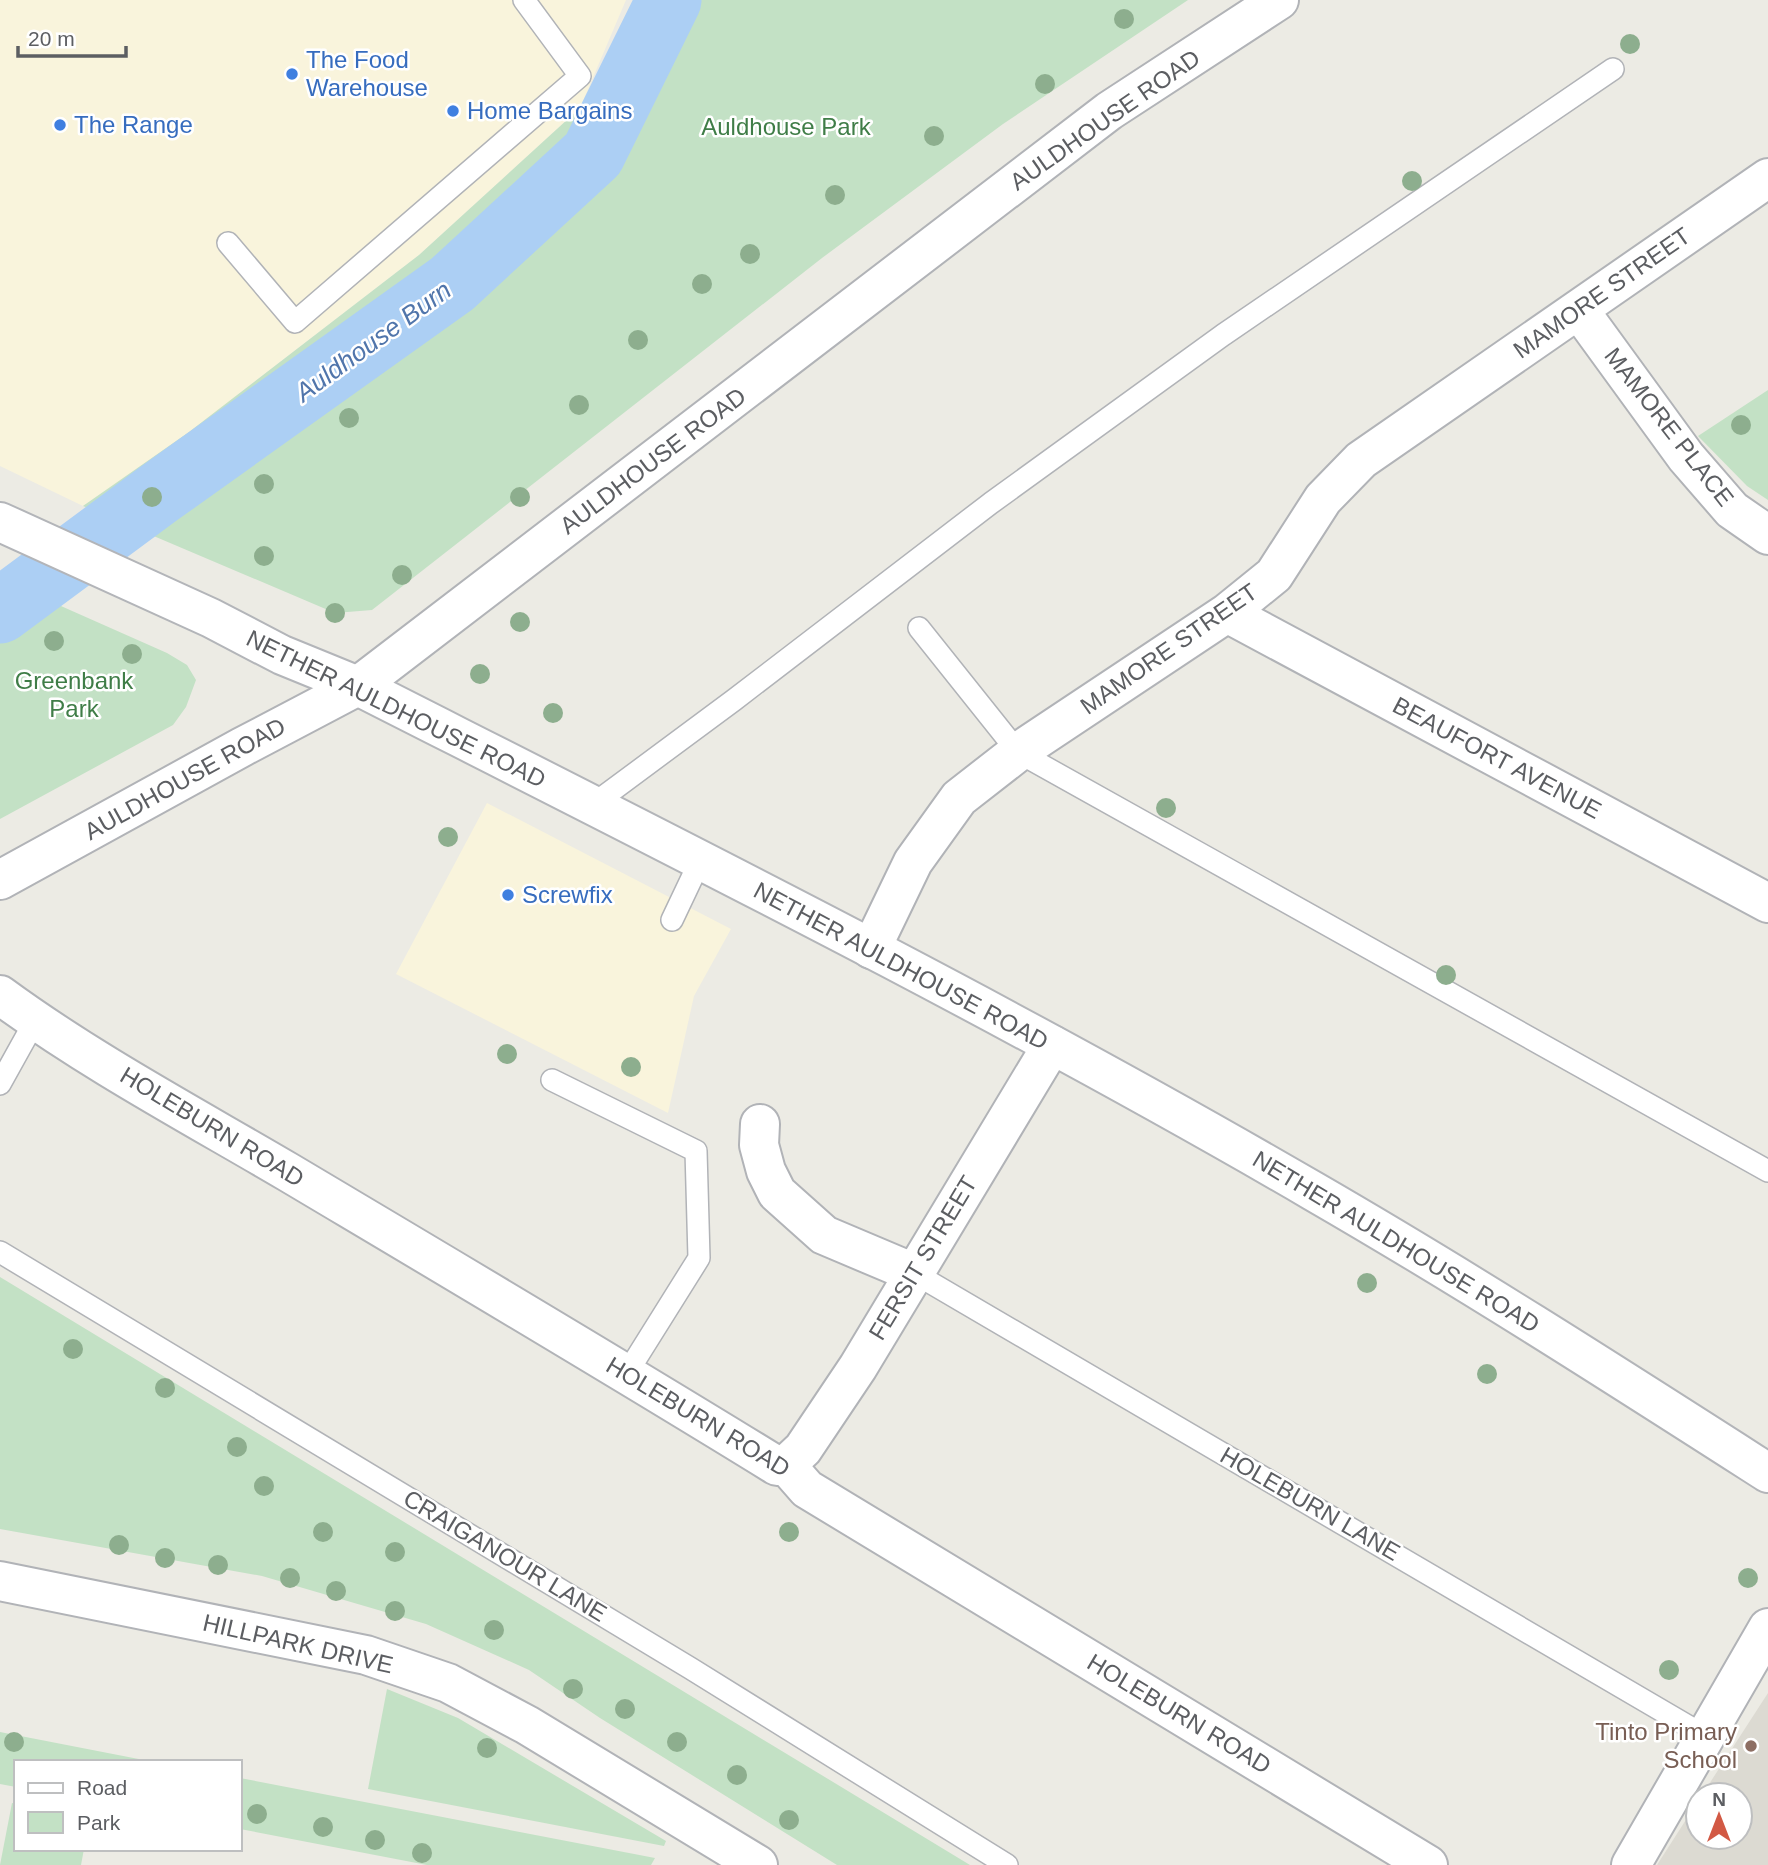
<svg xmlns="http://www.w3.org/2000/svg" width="1768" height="1865" font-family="Arial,sans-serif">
<rect width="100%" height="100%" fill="#ecebe4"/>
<path fill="#f9f4dc" d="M0,0H626L580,108L419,255L189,432L83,506L0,466Z
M487,803L731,929L694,996L668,1113L396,974Z"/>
<path fill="#dcdad2" d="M1768,1693V1865H1657L1698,1801V1837H1740V1795H1702Z"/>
<path fill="#c3e1c5" d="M656,0H1188L1003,124L822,258L372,610L335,613L83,506L189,432L419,255L580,108Z
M1768,390V500L1747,486L1698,436Z
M0,579L167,653L187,665L196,680L186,707L173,725L0,819Z
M0,1277L970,1865H837L600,1718L529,1670L426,1624L262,1576L0,1529Z
M387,1689L458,1718L666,1841L664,1846L368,1789Z
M0,1732L154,1762H16V1787L0,1784Z
M240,1778L655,1858L651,1865H427L240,1829Z
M12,1803L16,1804V1849H84L81,1865H0Z"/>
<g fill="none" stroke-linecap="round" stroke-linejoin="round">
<path stroke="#accff4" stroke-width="65" d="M0,611L158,494L452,284L593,154L669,0"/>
<defs>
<path id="service" d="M228,243L295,322L580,76L524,0
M919,628L1018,752L1768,1171
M591,806L734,700L991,503L1223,335L1613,69
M672,920L700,861
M552,1080L696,1151L699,1258L627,1373
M0,1084L35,1021
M0,1252L690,1668L1007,1865
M914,1273L1705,1736"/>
<path id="minor" d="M1579,310L1686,457L1732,510L1768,535
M1227,613L1768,903
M871,949L913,862L959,798L1018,752L1227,613L1274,575L1323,499L1361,460L1768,178
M0,995C90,1061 191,1115 288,1172C451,1269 615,1366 777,1466L786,1465L807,1489L1428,1865
M760,1124L759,1145L766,1171L777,1193L824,1235L914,1273
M786,1465L803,1449L858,1367L1052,1045
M0,1581L366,1655L448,1683L527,1725L758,1865
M1631,1865L1768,1628"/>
<path id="tertiary" d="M0,880L242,747L358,686L1109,111L1279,0"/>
<path id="secondary" d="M0,522L211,618L282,655L358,686C679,849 1002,1010 1313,1191C1467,1280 1618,1377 1768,1473"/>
</defs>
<use href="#service" stroke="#b1b3b7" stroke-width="24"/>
<use href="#minor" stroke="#b1b3b7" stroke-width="42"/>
<use href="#tertiary" stroke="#b1b3b7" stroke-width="42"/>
<use href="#secondary" stroke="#b3b5b9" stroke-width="42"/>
<use href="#service" stroke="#fff" stroke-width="21"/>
<use href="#minor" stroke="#fff" stroke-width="38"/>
<use href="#tertiary" stroke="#fff" stroke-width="38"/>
<use href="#secondary" stroke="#fff" stroke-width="38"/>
</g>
<g fill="#8dae8e">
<circle cx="1124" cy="19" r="10"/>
<circle cx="1630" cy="44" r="10"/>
<circle cx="1045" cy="84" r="10"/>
<circle cx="934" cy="136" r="10"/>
<circle cx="1412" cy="181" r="10"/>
<circle cx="835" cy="195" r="10"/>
<circle cx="750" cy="254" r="10"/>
<circle cx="702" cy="284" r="10"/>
<circle cx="638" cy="340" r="10"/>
<circle cx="579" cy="405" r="10"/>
<circle cx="349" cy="418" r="10"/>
<circle cx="1741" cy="425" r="10"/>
<circle cx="264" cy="484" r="10"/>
<circle cx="152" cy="497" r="10"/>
<circle cx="520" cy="497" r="10"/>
<circle cx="264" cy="556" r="10"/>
<circle cx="402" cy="575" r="10"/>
<circle cx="335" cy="613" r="10"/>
<circle cx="520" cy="622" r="10"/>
<circle cx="54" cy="641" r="10"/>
<circle cx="132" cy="654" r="10"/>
<circle cx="480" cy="674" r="10"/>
<circle cx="553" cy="713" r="10"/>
<circle cx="1166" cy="808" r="10"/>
<circle cx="448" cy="837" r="10"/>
<circle cx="1446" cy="975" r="10"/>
<circle cx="507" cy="1054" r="10"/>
<circle cx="631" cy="1067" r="10"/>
<circle cx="1367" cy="1283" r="10"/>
<circle cx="73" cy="1349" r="10"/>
<circle cx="1487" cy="1374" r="10"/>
<circle cx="165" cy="1388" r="10"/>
<circle cx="237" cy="1447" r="10"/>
<circle cx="264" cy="1486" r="10"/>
<circle cx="323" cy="1532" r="10"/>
<circle cx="789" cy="1532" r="10"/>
<circle cx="119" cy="1545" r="10"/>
<circle cx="395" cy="1552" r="10"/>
<circle cx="165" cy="1558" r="10"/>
<circle cx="218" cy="1565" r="10"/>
<circle cx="290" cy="1578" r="10"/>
<circle cx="1748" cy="1578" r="10"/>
<circle cx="336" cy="1591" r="10"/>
<circle cx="395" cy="1611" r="10"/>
<circle cx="494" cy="1630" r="10"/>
<circle cx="1669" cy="1670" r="10"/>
<circle cx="573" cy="1689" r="10"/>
<circle cx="625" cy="1709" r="10"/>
<circle cx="14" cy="1742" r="10"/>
<circle cx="677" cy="1742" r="10"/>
<circle cx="487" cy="1748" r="10"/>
<circle cx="737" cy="1775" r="10"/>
<circle cx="257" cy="1814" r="10"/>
<circle cx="789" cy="1820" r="10"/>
<circle cx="323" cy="1827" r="10"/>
<circle cx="375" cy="1840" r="10"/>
<circle cx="422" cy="1853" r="10"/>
</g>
<g fill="#3f7fe0" stroke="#fff" stroke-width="2.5">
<circle cx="292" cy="74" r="7"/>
<circle cx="453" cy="111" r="7"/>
<circle cx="60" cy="125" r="7"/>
<circle cx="508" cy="895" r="7"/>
</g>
<circle fill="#8d6e63" stroke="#fff" stroke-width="2.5" cx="1751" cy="1746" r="7"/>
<g text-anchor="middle" stroke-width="5" stroke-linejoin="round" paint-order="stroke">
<g font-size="24" fill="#366cbe" stroke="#fff" text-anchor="start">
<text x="306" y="68">The Food<tspan x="306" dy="28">Warehouse</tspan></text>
<text x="467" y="119">Home Bargains</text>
<text x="74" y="133">The Range</text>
<text x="522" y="903">Screwfix</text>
</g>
<g font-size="24" fill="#5c5e62" stroke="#fff">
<text transform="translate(1105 120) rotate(-35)" y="8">AULDHOUSE ROAD</text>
<text transform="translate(1602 293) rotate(-35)" y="8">MAMORE STREET</text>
<text transform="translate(1669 427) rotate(52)" y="8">MAMORE PLACE</text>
<text transform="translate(653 461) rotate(-37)" y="8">AULDHOUSE ROAD</text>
<text transform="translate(1169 649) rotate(-35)" y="8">MAMORE STREET</text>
<text transform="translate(396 709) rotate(26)" y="8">NETHER AULDHOUSE ROAD</text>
<text transform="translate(1497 758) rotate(28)" y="8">BEAUFORT AVENUE</text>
<text transform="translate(185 779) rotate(-29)" y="8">AULDHOUSE ROAD</text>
<text transform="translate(901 966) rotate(28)" y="8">NETHER AULDHOUSE ROAD</text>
<text transform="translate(212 1127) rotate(31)" y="8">HOLEBURN ROAD</text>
<text transform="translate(1396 1242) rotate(31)" y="8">NETHER AULDHOUSE ROAD</text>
<text transform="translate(923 1258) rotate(-59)" y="8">FERSIT STREET</text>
<text transform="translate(698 1417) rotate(31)" y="8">HOLEBURN ROAD</text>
<text transform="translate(1310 1504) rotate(30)" y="8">HOLEBURN LANE</text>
<text transform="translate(505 1556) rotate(31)" y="8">CRAIGANOUR LANE</text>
<text transform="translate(298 1644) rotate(13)" y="8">HILLPARK DRIVE</text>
<text transform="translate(1179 1714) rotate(31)" y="8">HOLEBURN ROAD</text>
</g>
<g font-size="24" fill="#3f7d47" stroke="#fff">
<text x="786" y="135">Auldhouse Park</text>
<text x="74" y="689">Greenbank<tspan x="74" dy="28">Park</tspan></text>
</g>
<g font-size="24" fill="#785e54" stroke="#fff" text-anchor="end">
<text x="1737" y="1740">Tinto Primary<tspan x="1737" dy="28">School</tspan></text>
</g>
<g font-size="26" font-style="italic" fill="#5075ab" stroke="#fff">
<text transform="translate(373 341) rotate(-36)" y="9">Auldhouse Burn</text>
</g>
</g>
<rect x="14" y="1760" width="228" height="91" fill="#ffffff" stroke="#bebfc0" stroke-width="2"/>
<rect x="28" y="1783" width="35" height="10" fill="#ffffff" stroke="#bebfc0" stroke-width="2"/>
<text x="77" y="1795" font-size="21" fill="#5c5e62">Road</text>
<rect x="28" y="1812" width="35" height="21" fill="#c3e1c5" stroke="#bebfc0" stroke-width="2"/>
<text x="77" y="1830" font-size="21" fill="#5c5e62">Park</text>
<g transform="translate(1719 1816)"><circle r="33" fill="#ffffff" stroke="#bebfc0" stroke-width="2"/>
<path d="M0-5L12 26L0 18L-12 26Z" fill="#d25944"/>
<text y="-10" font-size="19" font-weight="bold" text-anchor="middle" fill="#5c5e62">N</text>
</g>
<path d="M18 46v10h108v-10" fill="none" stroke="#5c5e62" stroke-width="3.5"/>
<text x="28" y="46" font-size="21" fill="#5c5e62" stroke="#ffffff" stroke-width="5" paint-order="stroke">20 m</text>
</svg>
